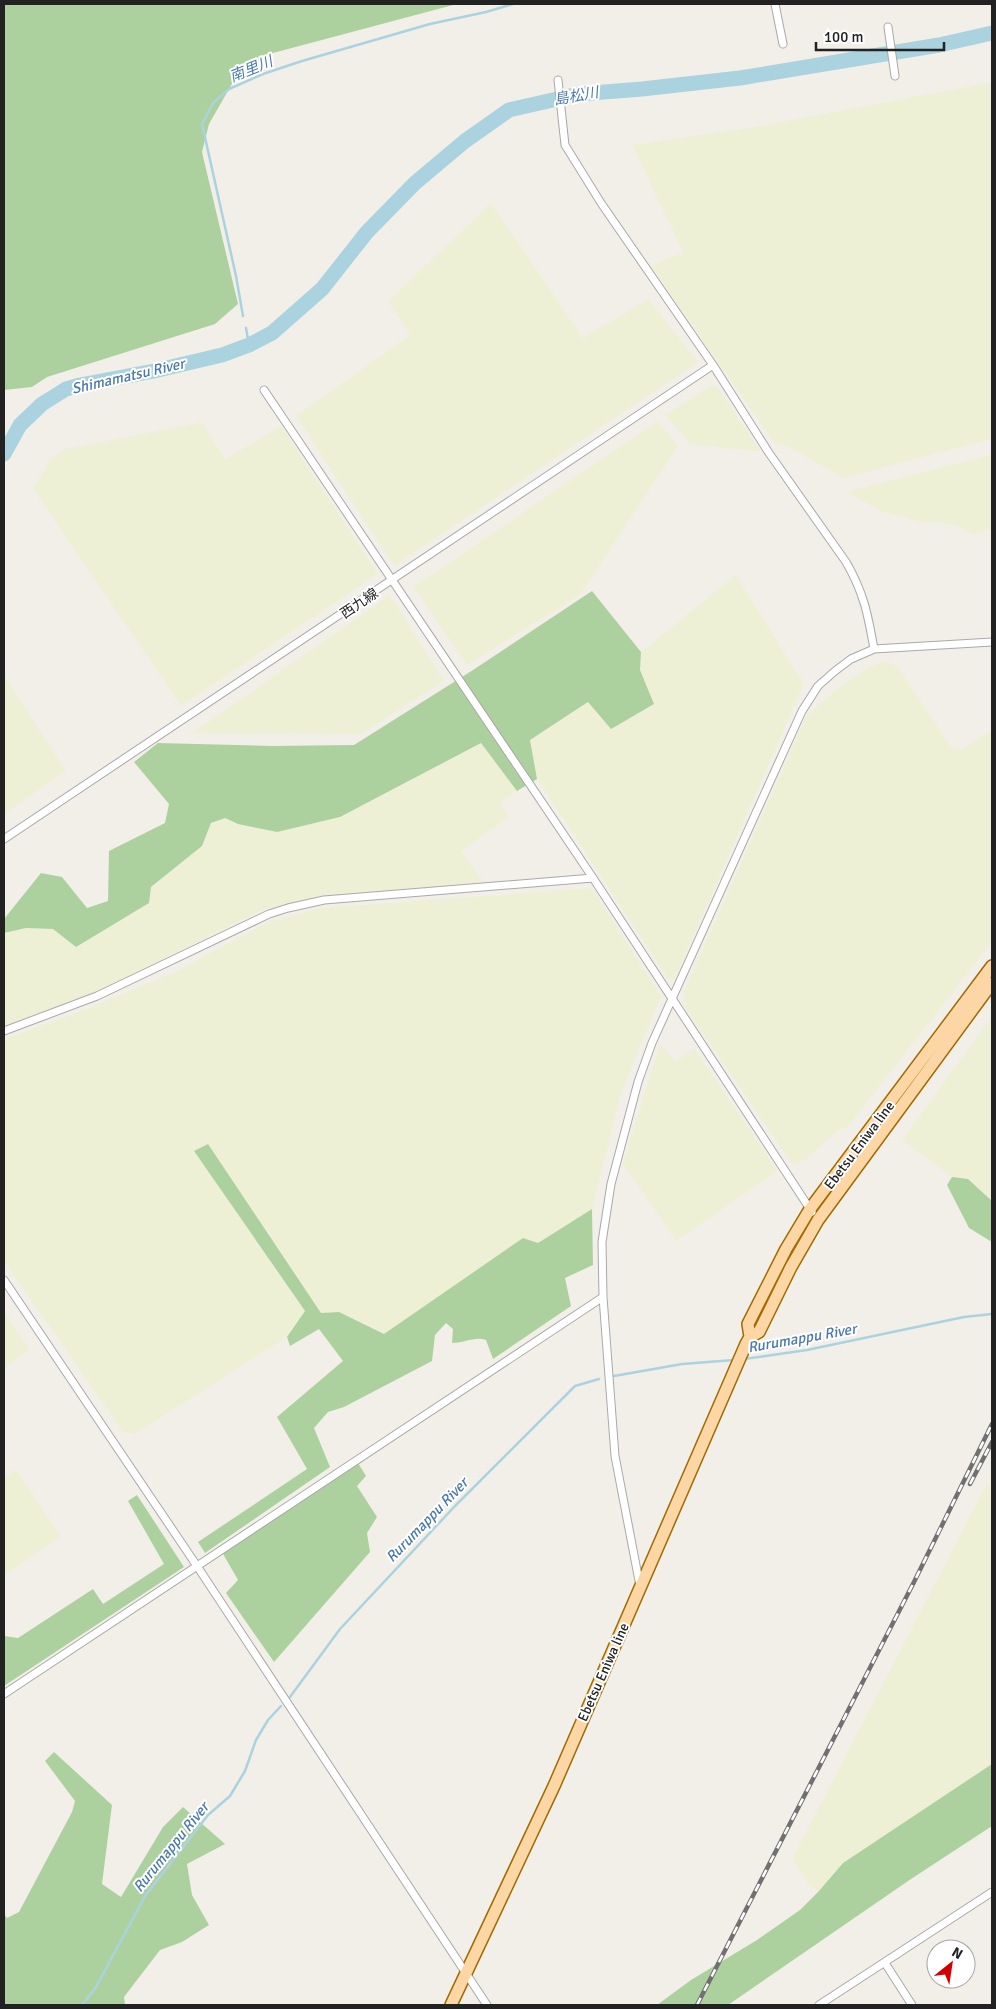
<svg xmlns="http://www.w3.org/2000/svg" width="996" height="2009" font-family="Signika,'Noto Sans JP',sans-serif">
<rect width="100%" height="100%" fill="#f2efe9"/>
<path fill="#eef0d5" d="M992,82V439L843,478L788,446L775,444L651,266L683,252L632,145L760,126Z
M491,203L583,338L648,299L698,362L394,566L296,416L410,335L388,301Z
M710,386H717L761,452L690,444L665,415Z
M658,421L678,446L580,595L467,665L413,587Z
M202,422L225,459L281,426L378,574L181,706L33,489L49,461L65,449Z
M992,454V529L972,534L957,525L920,522L883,512L847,492Z
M736,575L804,684L675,978L669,980L537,779L530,740L589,702L654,704L640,670L641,652Z
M390,595L444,681L361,734L192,733Z
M885,661L897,666L951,747L961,750L992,730V942L847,1128L839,1130L805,1160L793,1165L684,1006V991L807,715L827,697L867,668Z
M4,675L66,771L4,814Z
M481,743L517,791L500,803L509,817L461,851L483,882L316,898L262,910L86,997L4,1026V933L26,928L53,929L151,888L202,846L211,823L225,818L238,824L340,817Z
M592,888L661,996L621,1093L592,1209L538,1243L523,1238L385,1334L339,1312L321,1313L208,1144L195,1152L305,1312L287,1337L135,1434L123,1432L4,1261V1039L79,1012L177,971L266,923L322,908Z
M992,1016V1201L968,1179L952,1177L902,1140Z
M660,1044L676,1061L694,1048L778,1171L676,1241L623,1164Z
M4,1311L30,1350L4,1368Z
M16,1470L61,1536L4,1576V1477Z
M987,1483L992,1491V1764L843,1863L819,1891L809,1885L792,1859Z"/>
<path fill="#add19e" d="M4,4H457L273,53L233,82L209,124L202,152L238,304L215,324L47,377L32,387L4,390Z
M592,591L641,652L640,670L654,704L611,729L588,702L530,740L537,779L517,791L481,743L340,817L277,832L238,824L225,818L211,823L202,846L151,887L149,903L76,947L53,929L26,928L4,933V919L41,873L62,877L87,908L108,901L109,851L165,823L169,804L134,762L158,743L272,746L354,745L473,670Z
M208,1144L321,1313L339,1312L384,1334L523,1238L538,1243L592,1209L593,1265L565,1278L571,1306L493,1359L486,1340C475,1336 465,1343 452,1343L453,1329L446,1323L435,1335L432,1361L344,1407L328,1412L314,1428L330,1467L205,1553L198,1542L307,1469L277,1417L343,1361L319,1329L290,1346L287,1337L305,1311L194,1151Z
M952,1177L968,1179L992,1201V1242L969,1228L947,1185Z
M358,1463L366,1476L357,1486L377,1517L367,1533L370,1552L274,1662L226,1593L238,1580L222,1552Z
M137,1495L184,1567L4,1686V1636L18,1638L93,1589L103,1604L164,1564L128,1501Z
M54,1752L112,1805L102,1884L121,1897L163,1827L183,1807L225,1844L187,1864L192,1895L209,1925L182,1942L160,1950L124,1997L125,2005H4V1914L7,1918L19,1912L72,1812L75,1801L45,1761Z
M992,1764V1826L911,1879L728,2005H657L691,1980L757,1940L800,1910L819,1891L843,1863Z"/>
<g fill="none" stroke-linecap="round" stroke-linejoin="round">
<path stroke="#aad3df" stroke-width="2.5" d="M243,316L236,276L202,124L213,103L229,89L263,74L302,61L430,24L486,12L513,4
M246,328L249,345
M744,1359L807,1350L964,1317L992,1314
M614,1376L682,1364L734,1360
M290,1697L340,1629L455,1506L575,1386L599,1379
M82,2005L96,1987L145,1896L208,1815L230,1796L245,1771L256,1740L268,1720L281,1706"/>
<path stroke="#aad3df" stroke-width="15" d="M4,454L20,425L42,404L66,389L80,385L154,371L222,355L249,345L272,333L322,289L367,232L415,183L465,141L509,110L579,94L642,89L740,78L939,45L992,33"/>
<defs>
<path id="minor" d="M775,4L783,44
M888,27L895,76
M558,80L565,145L601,203L713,365L769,453L846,562C864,593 868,615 874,649
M264,390L593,878L812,1212
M4,839L713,365
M4,1031L97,996L269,914L288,908L324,900L593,878
M4,1280L197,1566L487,2005
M640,1586L615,1456L603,1297L602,1242L611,1184L638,1082L652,1043L802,711L818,686L835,671L851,659L874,649L992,642
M4,1694L603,1297
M885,1963L912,2005
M819,2005L992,1892"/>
<path id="primary" d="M750,1337L748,1324L786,1249L810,1209L992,966
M451,2005L554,1786L746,1344L750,1337L759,1332L791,1267L818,1220L992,983"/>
</defs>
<use href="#minor" stroke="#a9a9a9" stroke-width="9"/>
<use href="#primary" stroke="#a06b00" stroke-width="14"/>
<use href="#minor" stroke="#fff" stroke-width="7"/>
<use href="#primary" stroke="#fcd6a4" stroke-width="11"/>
<defs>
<path id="rail" d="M970,1484L992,1442
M697,2005L914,1582L992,1424"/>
</defs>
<use href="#rail" stroke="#707070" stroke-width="4.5"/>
<use href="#rail" stroke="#fff" stroke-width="2.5" stroke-dasharray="8" stroke-linecap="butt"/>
</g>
<g text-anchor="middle" stroke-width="4" stroke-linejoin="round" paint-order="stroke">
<g font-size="14" fill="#222" stroke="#fff">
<text transform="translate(359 603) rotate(-34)" y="5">西九線</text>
<text transform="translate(859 1145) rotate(-53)" y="5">Ebetsu Eniwa line</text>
<text transform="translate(603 1672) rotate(-66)" y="5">Ebetsu Eniwa line</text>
</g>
<g font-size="15" font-style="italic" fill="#4a7aab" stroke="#fff">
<text transform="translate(251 69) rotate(-22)" y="5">南里川</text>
<text transform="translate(576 96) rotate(-10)" y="5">島松川</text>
<text transform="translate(128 376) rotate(-13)" y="5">Shimamatsu River</text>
<text transform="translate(802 1338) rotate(-10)" y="5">Rurumappu River</text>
<text transform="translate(427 1520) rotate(-46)" y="5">Rurumappu River</text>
<text transform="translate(171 1847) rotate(-51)" y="5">Rurumappu River</text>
</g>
</g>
<rect width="996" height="2009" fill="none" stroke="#222222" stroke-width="10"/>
<g transform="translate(951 1964) rotate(30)"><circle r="24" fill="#ffffff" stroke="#a7a7a7"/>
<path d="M0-4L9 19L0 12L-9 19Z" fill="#d40000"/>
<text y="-8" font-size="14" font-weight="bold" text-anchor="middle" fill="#222222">N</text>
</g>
<path d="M816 42v8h128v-8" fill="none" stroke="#222222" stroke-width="2.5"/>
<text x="824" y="42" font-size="15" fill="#222222" stroke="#ffffff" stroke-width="4" paint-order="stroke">100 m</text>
</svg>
